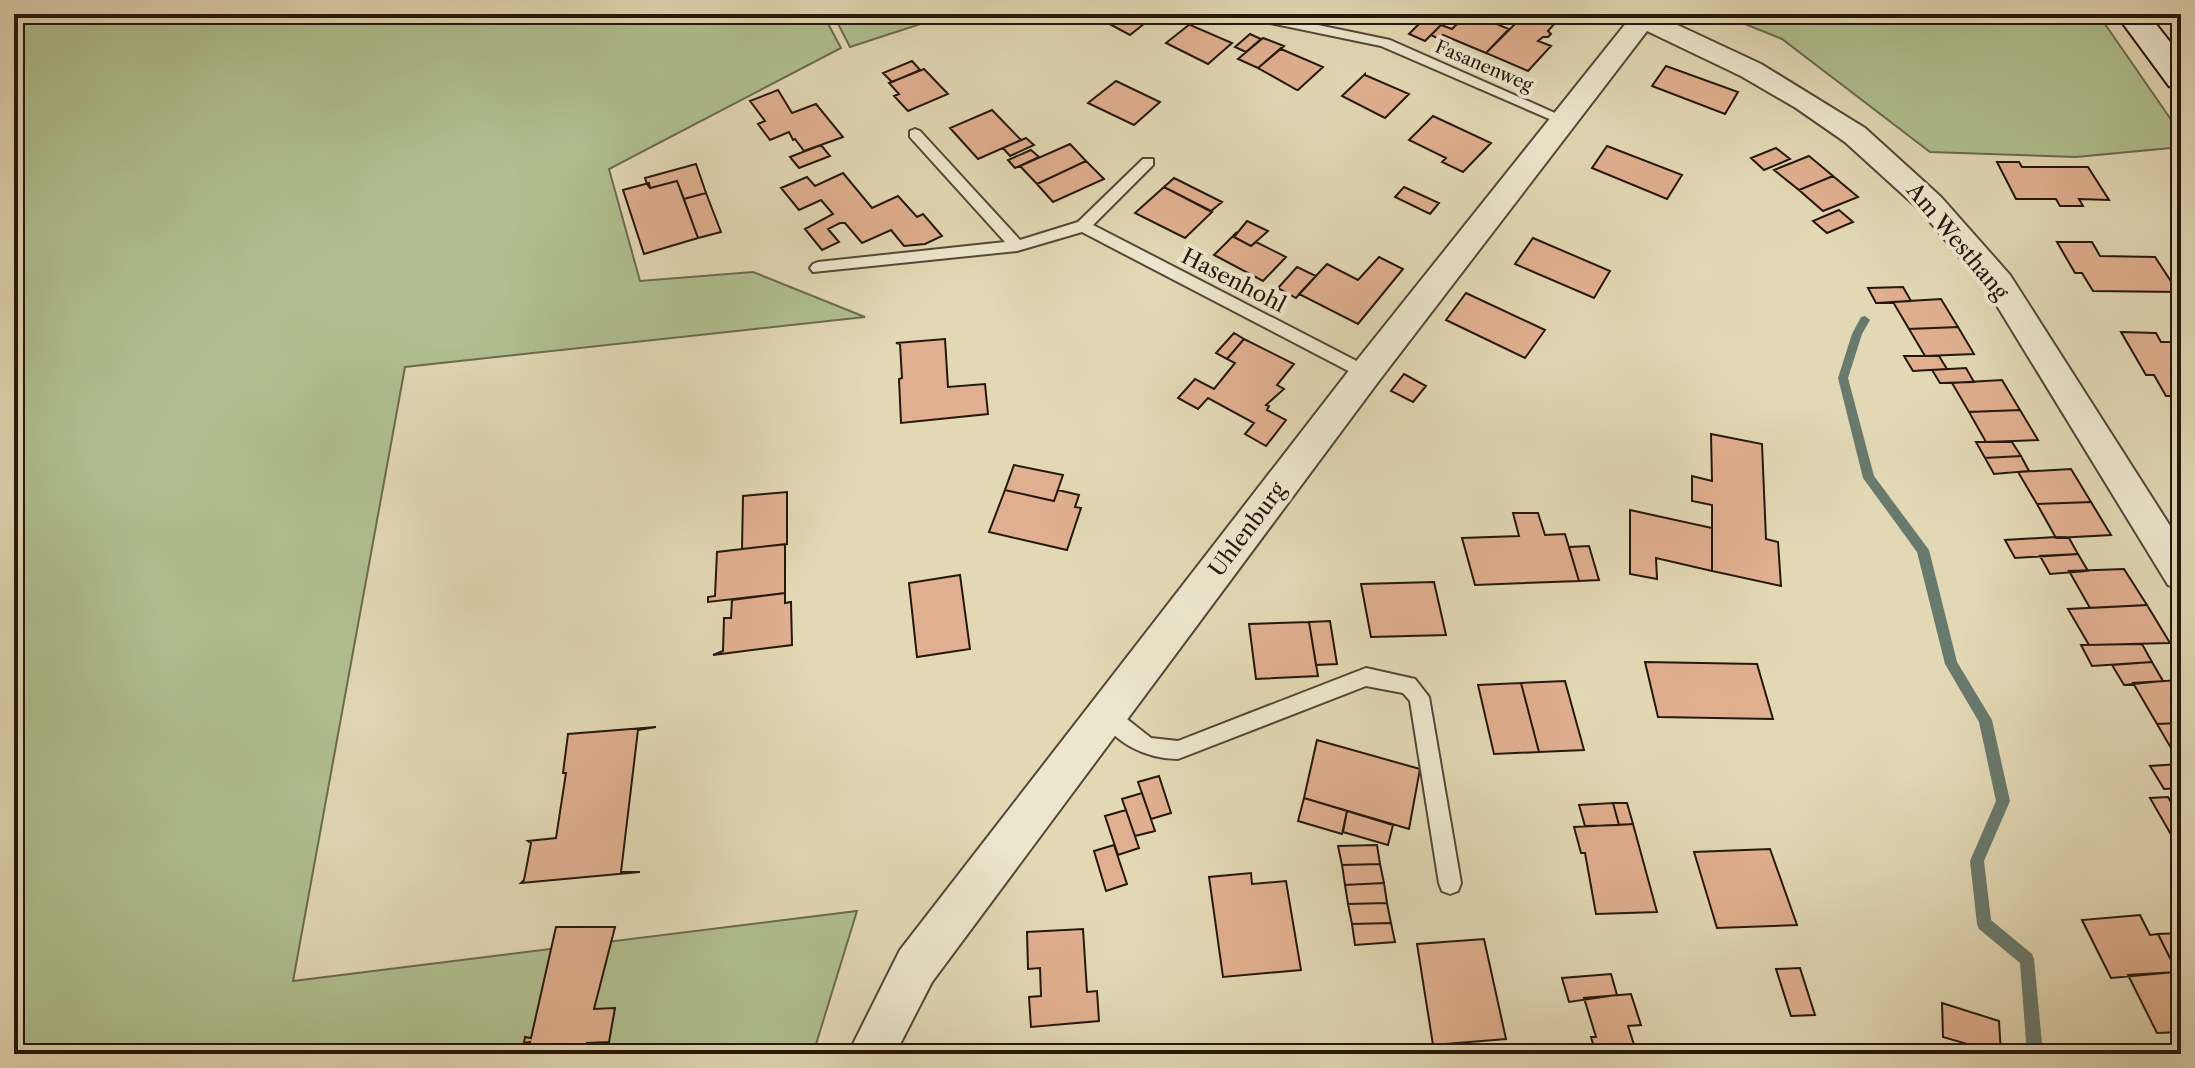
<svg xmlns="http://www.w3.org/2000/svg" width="2195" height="1068" font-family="'Libre Caslon Text',serif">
<rect width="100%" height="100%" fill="#e2d8b4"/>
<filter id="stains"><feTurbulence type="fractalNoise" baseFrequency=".0025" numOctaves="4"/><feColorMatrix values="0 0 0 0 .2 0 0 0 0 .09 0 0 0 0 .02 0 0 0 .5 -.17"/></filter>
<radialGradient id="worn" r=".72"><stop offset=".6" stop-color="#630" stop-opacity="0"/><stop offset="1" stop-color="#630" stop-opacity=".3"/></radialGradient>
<path fill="#b0bf8f" stroke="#6a6b4e" stroke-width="2" d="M14,14H823L841,48L609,169L640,281L753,272L865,317L405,367L293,981L857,911L813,1054H14Z
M833,14H951L850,47Z
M1720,14H2098L2181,134V147L2076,157L1930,152L1782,39Z"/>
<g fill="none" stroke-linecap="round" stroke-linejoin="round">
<path fill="#68796d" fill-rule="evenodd" d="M1865,316L1870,320L1862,334L1848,378L1874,476L1929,550L1957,662L1992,720L2010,801L1984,861L1991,920L2032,954L2034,959L2043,1054H2027L2020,963L1979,929L1977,924L1970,861L1996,801L1979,722L1945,664L1917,552L1863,478L1838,378L1852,334L1861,317Z"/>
</g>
<path fill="#e0af8f" stroke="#25170c" stroke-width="2" d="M1091,14H1154L1155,15L1130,35Z
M1467,14H1472L1509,29L1486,53L1443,35L1439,39L1431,35L1441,25L1452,29Z
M1525,14H1536L1556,22L1548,31L1551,34L1548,37H1543L1538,41L1551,46L1528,71L1486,53Z
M1425,18L1441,25L1425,41L1409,34Z
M1191,24L1190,25L1232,43L1208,64L1166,43L1190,24Z
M1250,34L1261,39L1246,52L1235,47Z
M1263,38L1284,46L1258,68L1238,59Z
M1281,48V49L1323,67L1298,90H1297L1258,68Z
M912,61L920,70L892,82L883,73Z
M1666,66L1738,92L1725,114L1652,86Z
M924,69L948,94L908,111L894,96L899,94L889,83Z
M1365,74V75L1409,94L1385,118L1342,96Z
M1116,81L1160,102L1134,125L1088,103Z
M778,90L792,113L816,104L843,137L804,151L795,139L793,140L789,132L770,140L758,124L765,121L750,101Z
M992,110L1021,140L978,159L950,128Z
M1433,116L1491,143L1463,172L1442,162L1446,158L1409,140Z
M1026,138L1034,145L1010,156L1003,148Z
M1070,144L1086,161L1037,184L1020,166Z
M821,145L830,156L799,168L790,157Z
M1607,146L1682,175L1667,199L1592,168Z
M1776,148L1790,159L1764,170L1751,158Z
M1031,150L1039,157L1015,168L1008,160Z
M1809,156L1833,176L1799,190L1774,170Z
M1086,161L1104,179L1053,202L1037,184Z
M1997,162H2019L2022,167H2088L2109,200L2079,199L2083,206H2060L2056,199H2016Z
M696,164L706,193L684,199L677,181L650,188L647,184L645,178Z
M843,173L872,208L898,196L917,217L923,214L942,236L925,244L904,246L891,230L862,243L845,223H840L828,229L839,242L822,250L805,229L833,214L821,200L799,210L781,188L807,177L815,186Z
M1833,176L1858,197L1823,211L1799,190Z
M1174,178L1222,202L1211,211L1164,187Z
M677,181L698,238L644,254L623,190L649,183L650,188Z
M1164,187L1212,212L1185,238L1135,213Z
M1404,187L1439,203L1430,214L1395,197Z
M706,193L721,232L698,238L684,199Z
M1839,210L1853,222L1827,233L1813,221Z
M1247,221L1268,231L1251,246L1234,237Z
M1237,232L1234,237L1251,246L1256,242L1286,257L1263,281L1214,255Z
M1533,238L1610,271L1594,298L1515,264Z
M2057,242H2092L2100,256L2155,257L2178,292L2093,291L2082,273H2075Z
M1379,257L1403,269L1358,324L1299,294L1327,264L1358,280Z
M1297,267L1316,276L1296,298L1278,288Z
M1903,287L1911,301L1876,303L1868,288Z
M1466,293L1545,330L1525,358L1446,320Z
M1941,299L1958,327L1909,329L1893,302Z
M1958,327L1974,354L1925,356L1909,329Z
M2121,332L2156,333L2161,342H2181V396H2166L2154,375H2146Z
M1234,333L1244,339L1227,359L1216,353Z
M945,339L948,387L985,384L988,414L901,423L899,379L902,378L900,344L896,343Z
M1244,339L1294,364L1277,385L1284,389L1266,405L1269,406L1267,410L1286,420L1266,446L1245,434L1254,423L1208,398L1198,409L1178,398L1195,379L1214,389L1235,363L1227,359Z
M1904,356H1939L1947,369L1913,371Z
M1966,368L1974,382L1940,383L1932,370Z
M1404,374L1426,386L1413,402L1391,391Z
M2002,380L2020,410L1969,412L1952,383Z
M2020,410L2038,440L1986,442L1969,412Z
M1711,434L1762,444L1766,539L1778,542L1781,586L1712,571V505L1692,501V476L1712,481Z
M1976,442H2012L2021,456L1985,458Z
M2021,456L2029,471L1994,474L1985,458Z
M1014,465L1063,475L1054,501L1005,490Z
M2071,469L2091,502L2037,504L2018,472Z
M1005,490L1054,501L1058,490L1079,495L1075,507L1081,508L1067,550L989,532Z
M787,492V544L742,549L743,496Z
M2091,502L2111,535L2056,538L2037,504Z
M1630,510L1712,528V571L1656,558L1657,579L1630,574Z
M1513,513H1538L1545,535L1565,534L1579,581L1475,585L1462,538L1519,536Z
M2055,537L2069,538L2078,554L2015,558L2005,540Z
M785,544V593L708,602V597L715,596L717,552Z
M1589,546L1599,580L1579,581L1569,547Z
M2078,554L2088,571L2050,574L2040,556Z
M2124,569L2147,605L2090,608L2069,571Z
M960,575L970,649L917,657L909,583Z
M1434,582L1446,635L1371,637L1361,584Z
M785,593V603L791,602L792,645L713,655L723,651L724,618H731L732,600Z
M2147,605L2170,643L2089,645L2068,609Z
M1330,621L1337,664L1316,665L1309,622Z
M1309,622L1318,676L1256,679L1249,624Z
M2142,644L2152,662L2092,666L2081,645Z
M1645,662L1757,664L1773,719L1658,717Z
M2152,662L2163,681L2124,685L2112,665Z
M2181,680V723L2157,724L2133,683Z
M1565,681L1584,750L1539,752L1521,683Z
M1521,683L1539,752L1494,754L1478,685Z
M2181,723V765L2157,724Z
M656,727L638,730L621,872H640L521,883L524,880L531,843L528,841L556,838L566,773H563L568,734Z
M1317,740L1420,769L1409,829L1304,798Z
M2180,764L2181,788L2164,789L2150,766Z
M1159,776L1171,813L1151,819L1138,782Z
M1142,793L1155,831L1135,836L1122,799Z
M2168,797L2181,819V838H2173L2150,798Z
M1304,798L1347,811L1342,834L1298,821Z
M1613,803L1619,825L1585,826L1579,805Z
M1613,803H1627L1633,824L1619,825Z
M1126,810L1139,848L1118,855L1105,816Z
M1347,811L1393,825L1388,845L1343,832Z
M1633,824L1657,912L1596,914L1585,853H1581L1574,827Z
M1114,845L1127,884L1106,891L1094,851Z
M1377,845L1380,864L1342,865L1338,846Z
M1770,849L1797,925L1717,928L1694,852Z
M1380,864L1384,883L1345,885L1342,865Z
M1251,873L1252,884L1286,881L1301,970L1223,977L1209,877Z
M1384,883L1387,903L1348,904L1345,885Z
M1387,903L1391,923L1352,924L1348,904Z
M2140,915L2150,935L2158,934L2177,972L2111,978L2082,920Z
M1391,923L1395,942L1355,945L1352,924Z
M556,927H615L594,1009L615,1008L609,1042L587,1043L585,1054H528L530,1042L524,1043L525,1037L531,1038Z
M1083,929L1087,992L1097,991L1099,1021L1031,1027L1029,997L1041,996L1040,968L1028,969L1027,932Z
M2181,933V1032L2157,1033L2128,975L2177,972L2158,934Z
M1484,939L1506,1039L1433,1045L1417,944Z
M1800,968L1815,1015L1791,1016L1776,969Z
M1611,974L1617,995L1569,1002L1562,978Z
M1631,994L1641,1025L1628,1026L1637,1054H1596L1591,1037H1596L1584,998Z
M1942,1003L1999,1021L2001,1054L1943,1037Z"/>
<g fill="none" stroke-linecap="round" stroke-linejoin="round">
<defs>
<path id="lane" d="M1240,14H1265L1390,40L1573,121L1571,124H1561L1381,46L1246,18Z
M915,129L920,131L1020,240L1078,222L1143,159H1153V165L1093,225L1372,369L1374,373L1366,379L1360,377L1082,232L1017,251L813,272L810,268L813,264L818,262L1005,242L910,137V131Z
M1366,668L1415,679L1429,697L1461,883L1458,891L1450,894L1442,891L1439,883L1410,701L1403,693L1366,686L1178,759C1147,759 1112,743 1098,713L1101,707L1108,704L1151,738L1178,741Z"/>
<path id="street" d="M1619,14H1654L1761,64L1865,128L1941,197L2010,275L2181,543V590L2168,585L1988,291L1921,211L1845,142L1796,108L1741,76L1647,31L1378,382L932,982L895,1054H848L900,950L1354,364L1627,22Z"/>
<path id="secondary" d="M2116,14H2148L2181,56V90L2169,86Z"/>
</defs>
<use href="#lane" stroke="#544736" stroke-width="4"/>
<use href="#street" stroke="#544736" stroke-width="4"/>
<use href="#secondary" stroke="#25170c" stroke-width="4"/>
<use href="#lane" fill="#ece6ce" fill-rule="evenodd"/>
<use href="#street" fill="#ece6ce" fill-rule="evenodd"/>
<use href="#secondary" fill="#ece6ce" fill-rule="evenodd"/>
</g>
<g text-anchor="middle" stroke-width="8" stroke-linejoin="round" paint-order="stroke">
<g font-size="18" fill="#25170c" stroke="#ece6ce">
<text transform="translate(1484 66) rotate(23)" y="6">Fasanenweg</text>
</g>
<g font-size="22" fill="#25170c" stroke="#ece6ce">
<text transform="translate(1958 241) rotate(50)" y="8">Am Westhang</text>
<text transform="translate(1234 280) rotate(27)" y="8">Hasenhohl</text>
<text transform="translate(1247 529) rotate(-53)" y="8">Uhlenburg</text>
</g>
</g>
<rect width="2195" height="1068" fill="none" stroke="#e2d8b4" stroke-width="48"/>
<rect x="16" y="16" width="2163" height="1036" fill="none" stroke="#25170c" stroke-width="4"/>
<rect x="24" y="24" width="2147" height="1020" fill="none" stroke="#25170c" stroke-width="2"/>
<rect width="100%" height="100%" filter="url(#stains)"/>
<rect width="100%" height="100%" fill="url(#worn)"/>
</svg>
